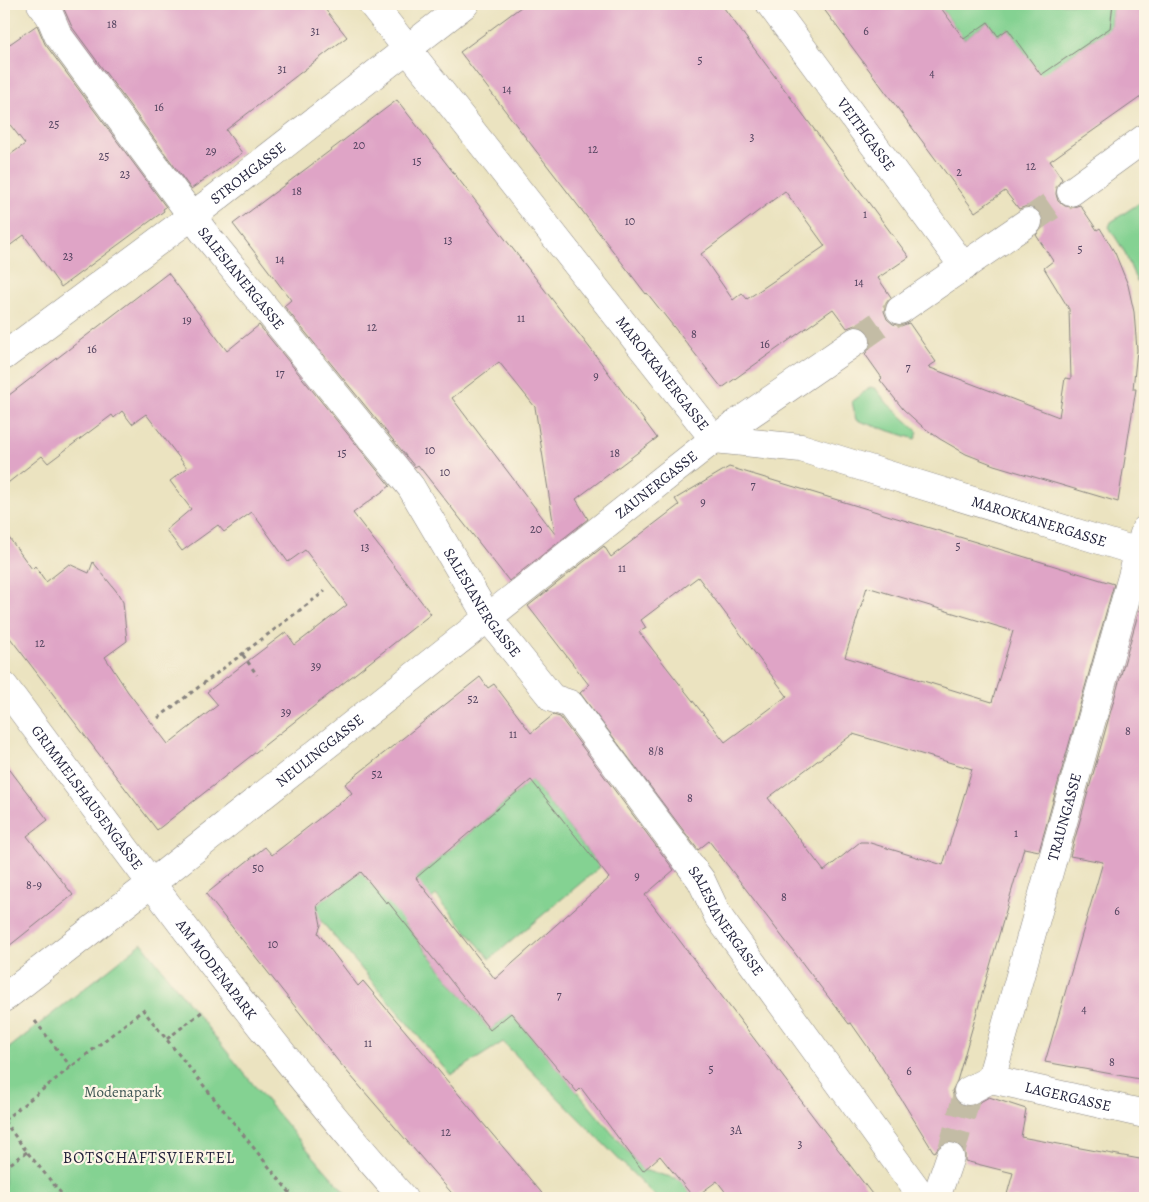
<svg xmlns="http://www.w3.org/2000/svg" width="1149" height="1202" font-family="Alegreya,serif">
<rect width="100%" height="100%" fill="#fcf5e5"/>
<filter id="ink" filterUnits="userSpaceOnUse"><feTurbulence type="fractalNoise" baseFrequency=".02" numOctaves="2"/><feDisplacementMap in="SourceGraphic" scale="10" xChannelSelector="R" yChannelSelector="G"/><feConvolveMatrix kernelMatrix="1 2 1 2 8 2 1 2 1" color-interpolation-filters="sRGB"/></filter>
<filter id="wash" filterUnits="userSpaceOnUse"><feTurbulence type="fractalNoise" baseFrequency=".0096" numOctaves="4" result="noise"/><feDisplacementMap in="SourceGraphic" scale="20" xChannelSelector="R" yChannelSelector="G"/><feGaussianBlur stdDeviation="1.12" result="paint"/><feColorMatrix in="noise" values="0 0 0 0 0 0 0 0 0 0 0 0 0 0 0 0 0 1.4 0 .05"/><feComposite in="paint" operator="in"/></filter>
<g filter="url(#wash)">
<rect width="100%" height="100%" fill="#ebe3c0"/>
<path fill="#84d292" stroke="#537a66" d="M938,4H1113L1110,28L1054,66L1058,73L994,136L1030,60L1008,29L998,36L988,22L964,39Z
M1145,201V284L1144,285L1137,282L1124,251L1109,227L1111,222L1141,202Z
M871,387L876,389L887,403L918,432L915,439L856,420L852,401Z
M508,751L600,867L490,959L436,895L403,922L490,1030L511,1013L643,1170L679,1179L694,1198H657L503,1042L451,1075L311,909L355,864L387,903L521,789Z
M142,943C209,1030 277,1117 350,1198H4V1052Z"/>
<g id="blocks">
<path fill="#dfa4c6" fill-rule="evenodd" d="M67,4H321L347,37L226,130L242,153L191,189L72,27L63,7Z
M525,4H721L909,257L878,278L891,297L886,303L884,311L887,319L893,324L901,326L909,323L936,362L928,367L1059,417L1065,378L1071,379L1069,309L1044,268L1053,261L1036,235L1042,228L1043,220L1041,214L1035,208L1027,206L1019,209L1005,191L975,212L820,4H938L964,39L988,22L998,36L1008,29L1041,75L1110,28L1113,4H1145V94L1050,161L1062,179L1057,186L1056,194L1058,201L1065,206L1073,207L1080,205L1097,230L1100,228L1115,253L1128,285L1134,312L1137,350L1133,389H1136L1118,502L994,465L966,454L940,439L923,427L903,409L880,380L882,378L865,354L870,348L872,340L869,332L863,327L855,325L847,328L833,309L722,388L647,293L646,294L460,52ZM785,191L825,246L747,299L742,293L733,300L701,254Z
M37,25L45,44L166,207L163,209L164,211L61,287L24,235L4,250V159L25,144L4,117V48Z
M397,100L593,352L657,438L576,499L588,519L509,581L418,465L415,467L284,306L291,300L233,224ZM499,362L535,407L555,534L452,398Z
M168,273L227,351L259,325L390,486L353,513L431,614L157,830L4,630V531L32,569L35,566L46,582L69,564L89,573L93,562L117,592L123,602L127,641L105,657L128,692L168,744L218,705L207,692L286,632L295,645L347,605L305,550L288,562L252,512L224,532L218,525L182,551L166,530L191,509L170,481L187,468L146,414L132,424L122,411L114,418L112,415L48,463L42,456L4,486V399Z
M729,467L1114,584L1039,851L1024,848L957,1081L952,1091L954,1098L959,1104L967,1107L975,1105L989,1097L1026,1109L1021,1137L1145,1160V1198H1006L1013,1173L965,1161V1154L962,1147L955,1142H947L939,1146L935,1152L933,1151L879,1063L851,1023L849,1024L709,841L698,850L580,693L589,685L528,606L604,546L611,557L679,505L675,499ZM698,577L787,696L725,742L639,632L646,628L641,620ZM867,587L1013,631L992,702L845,657ZM853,734L972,769L943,865L867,842H860L824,871L768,798Z
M1144,593L1145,594V1080L1045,1062L1103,862L1070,856Z
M480,677L488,688L494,684L531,733L553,715L560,717L674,870L645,895L875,1198H730L717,1181L694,1198L660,1156L643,1171L581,1088L577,1092L511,1013L490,1030L388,902L387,904L361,872L317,905L321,925L318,933L358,986L363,981L546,1198H456L338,1061L206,894L265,847L272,855L352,793L345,784ZM531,780L609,878L495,979L416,878Z
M4,762L48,820L27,836L73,895L4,950Z"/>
</g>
</g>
<g filter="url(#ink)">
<use href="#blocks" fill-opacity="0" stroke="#86827e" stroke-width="1"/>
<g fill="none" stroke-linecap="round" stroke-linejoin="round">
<path stroke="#c3bca5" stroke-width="28" stroke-dasharray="28 14" stroke-linecap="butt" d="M1028,222L1071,192
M856,341L900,310
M950,1157L968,1091"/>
<defs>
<g id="minor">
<path id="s1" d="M41,4L50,16L58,35L206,235L411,487L488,618L552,698L570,704L701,880L718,916L923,1198"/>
<path id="s2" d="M372,4L714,439L801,448L1145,554"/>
<path id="s3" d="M770,4L964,267"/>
<path d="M1071,192L1145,138"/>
<path d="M900,310L1028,222"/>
<path id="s4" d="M4,356L212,201L465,4"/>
<path id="s5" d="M4,686C134,859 260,1036 403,1198"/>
<path id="s6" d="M4,998L152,883L714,439L856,341"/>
<path id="s7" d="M991,1079L1145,1114"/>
<path id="s8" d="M968,1091L991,1079L1145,530"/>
<path d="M936,1198L950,1157"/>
</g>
</defs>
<use href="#minor" stroke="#86827e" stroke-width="29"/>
<path stroke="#86827e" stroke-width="3" stroke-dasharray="4 4" stroke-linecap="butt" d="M243,655L257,675
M158,718L325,591
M35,1021L71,1067
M167,1039L203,1011
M4,1120L143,1010L294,1198
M4,1121L27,1152L65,1198
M4,1168L27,1152"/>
<use href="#minor" stroke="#fff" stroke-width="28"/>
</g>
</g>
<g text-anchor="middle" stroke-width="4.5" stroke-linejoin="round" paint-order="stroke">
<g font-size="12" fill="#51425e">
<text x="112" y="28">18</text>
<text x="315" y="35">31</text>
<text x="866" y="35">6</text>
<text x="700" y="64">5</text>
<text x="282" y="73">31</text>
<text x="932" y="77">4</text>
<text x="507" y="93">14</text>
<text x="159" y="111">16</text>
<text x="54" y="128">25</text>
<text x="752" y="141">3</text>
<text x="359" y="149">20</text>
<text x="593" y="153">12</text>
<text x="211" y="155">29</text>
<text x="104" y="160">25</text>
<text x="417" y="165">15</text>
<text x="1031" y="170">12</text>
<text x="959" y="176">2</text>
<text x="125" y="178">23</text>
<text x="297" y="195">18</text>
<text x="865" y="218">1</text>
<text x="630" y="225">10</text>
<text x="448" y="244">13</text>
<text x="1080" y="253">5</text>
<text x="68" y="260">23</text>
<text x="280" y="263">14</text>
<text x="859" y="286">14</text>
<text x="521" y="322">11</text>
<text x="187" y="324">19</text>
<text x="372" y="331">12</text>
<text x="694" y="338">8</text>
<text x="765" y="348">16</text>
<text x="92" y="353">16</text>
<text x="908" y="371">7</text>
<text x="280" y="377">17</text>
<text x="596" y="380">9</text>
<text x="430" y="454">10</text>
<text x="342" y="457">15</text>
<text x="615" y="457">18</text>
<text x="445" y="476">10</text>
<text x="753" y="489">7</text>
<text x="703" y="506">9</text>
<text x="536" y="533">20</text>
<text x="958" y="550">5</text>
<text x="365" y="551">13</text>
<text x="622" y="572">11</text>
<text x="40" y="647">12</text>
<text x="316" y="670">39</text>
<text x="473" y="703">52</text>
<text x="286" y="716">39</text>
<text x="1128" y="735">8</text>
<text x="513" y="738">11</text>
<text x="656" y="755">8/8</text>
<text x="377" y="778">52</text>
<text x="690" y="802">8</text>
<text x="1016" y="837">1</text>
<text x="258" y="872">50</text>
<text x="637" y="880">9</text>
<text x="34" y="889">8-9</text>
<text x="784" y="901">8</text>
<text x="1117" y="915">6</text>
<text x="273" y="948">10</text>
<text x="559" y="999">7</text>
<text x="1084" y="1013">4</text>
<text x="368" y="1047">11</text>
<text x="1112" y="1066">8</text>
<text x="711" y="1073">5</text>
<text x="909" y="1075">6</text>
<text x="736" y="1134">3A</text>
<text x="446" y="1136">12</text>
<text x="800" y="1148">3</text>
</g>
<g font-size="15" fill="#22223b" stroke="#fcf5e5">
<text dy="5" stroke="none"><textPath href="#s3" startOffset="162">VEITHGASSE</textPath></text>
<text dy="5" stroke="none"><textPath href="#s4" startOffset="305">STROHGASSE</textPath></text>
<text dy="5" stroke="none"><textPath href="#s1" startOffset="340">SALESIANERGASSE</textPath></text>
<text dy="5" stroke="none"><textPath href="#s2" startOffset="470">MAROKKANERGASSE</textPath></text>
<text dy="5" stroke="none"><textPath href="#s6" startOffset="830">ZAUNERGASSE</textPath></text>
<text dy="5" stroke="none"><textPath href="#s2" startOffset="890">MAROKKANERGASSE</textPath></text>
<text dy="5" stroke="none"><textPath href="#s1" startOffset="745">SALESIANERGASSE</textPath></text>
<text dy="5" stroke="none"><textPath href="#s6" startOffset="401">NEULINGGASSE</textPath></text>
<text dy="5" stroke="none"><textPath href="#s5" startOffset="139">GRIMMELSHAUSENGASSE</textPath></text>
<text dy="5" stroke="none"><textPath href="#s8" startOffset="298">TRAUNGASSE</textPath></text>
<text dy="5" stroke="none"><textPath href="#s1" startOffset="1150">SALESIANERGASSE</textPath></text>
<text dy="5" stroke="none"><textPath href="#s5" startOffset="354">AM MODENAPARK</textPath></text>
<text dy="5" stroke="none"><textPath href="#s7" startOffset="79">LAGERGASSE</textPath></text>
</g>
<g font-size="15" fill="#3f5755" stroke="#fcf5e5">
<text x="123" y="1097">Modenapark</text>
</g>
<g font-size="16" letter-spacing="1" fill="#22223b" stroke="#fcf5e5">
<text x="149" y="1163">BOTSCHAFTSVIERTEL</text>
</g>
</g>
<rect width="1149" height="1202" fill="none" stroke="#fcf5e5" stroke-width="20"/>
</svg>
